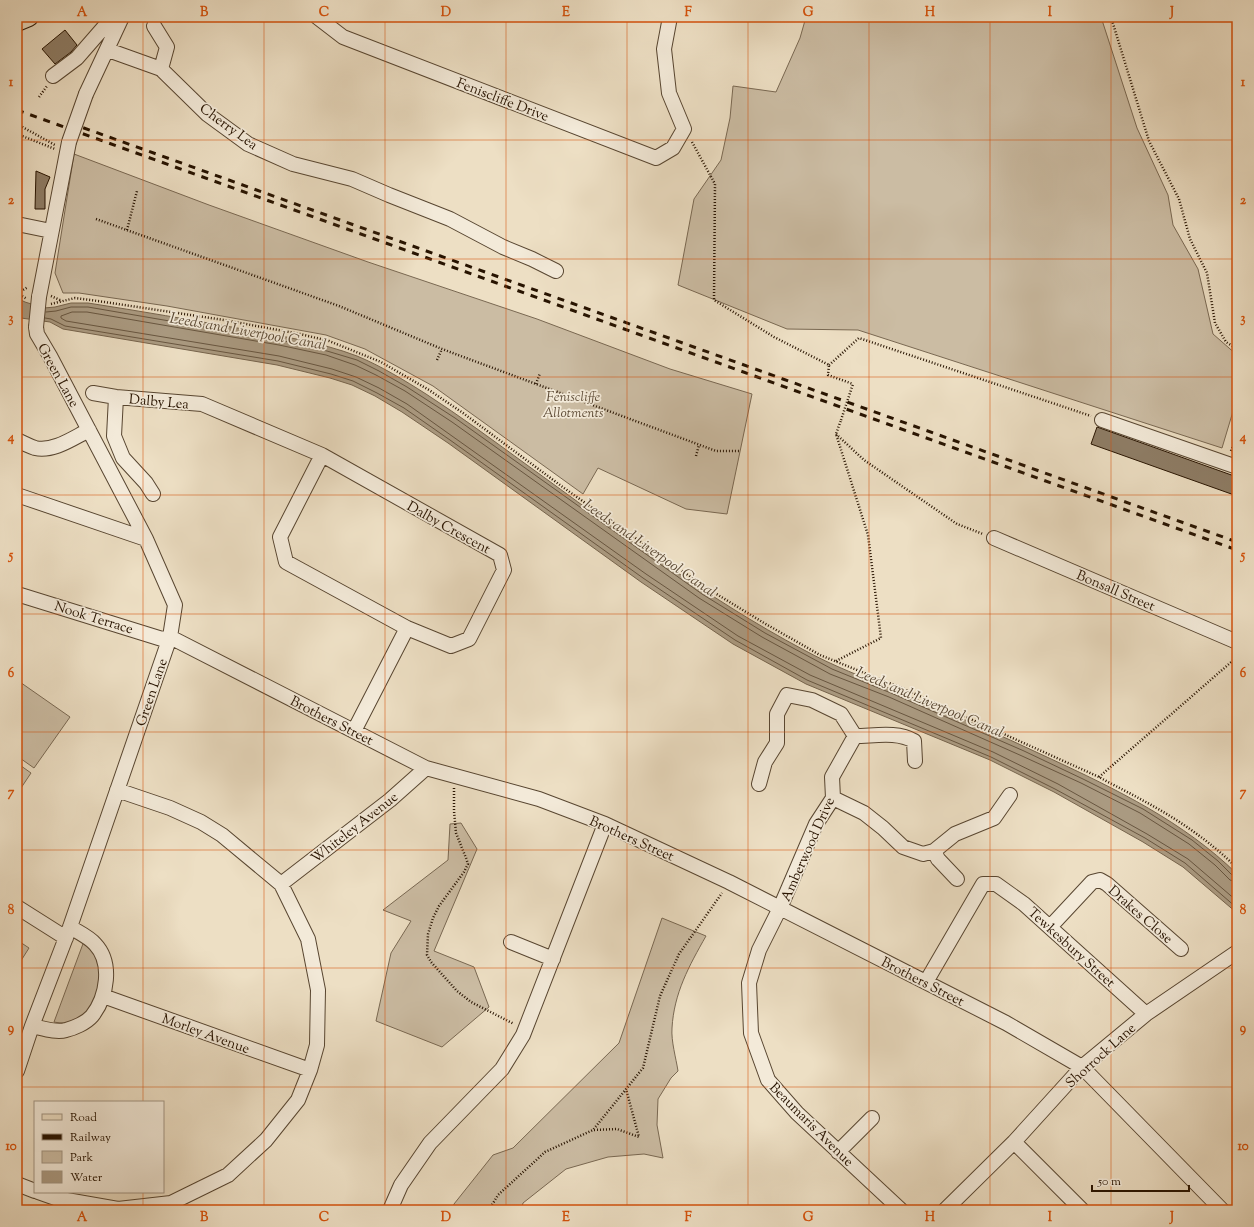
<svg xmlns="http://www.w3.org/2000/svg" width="1254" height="1227" font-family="'Sorts Mill Goudy',serif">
<rect width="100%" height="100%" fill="#eddfc4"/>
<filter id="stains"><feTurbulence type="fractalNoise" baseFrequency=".005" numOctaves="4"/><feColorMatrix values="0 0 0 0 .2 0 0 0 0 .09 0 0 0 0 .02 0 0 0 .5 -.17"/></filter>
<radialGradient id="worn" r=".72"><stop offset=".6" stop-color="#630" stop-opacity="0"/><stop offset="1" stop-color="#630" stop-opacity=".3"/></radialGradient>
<path fill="#cbbca3" stroke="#796852" d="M806,17H1101L1137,128L1168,195L1173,225L1198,269L1213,334L1237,355V398L1222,448L858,330L787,329L678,285L694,199L721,160L730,118L733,86L776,92L800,38Z
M74,154L209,205L368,262L537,319L670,369L752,394L727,514L686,509L598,468L583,494L433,386L365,349L326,335L167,306L79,293H63L55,273Z
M17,680L70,717L34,768L17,756Z
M17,763L31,773L17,794Z
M461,823L477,849L434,951L474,967L489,1007L442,1047L376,1021L391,953L411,921L383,910L448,860L450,824Z
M662,918L706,936C689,966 674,993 672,1028C671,1041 676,1058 678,1071L671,1078L658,1099L657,1125L663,1158L644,1154L608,1157L566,1169L523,1203L521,1210H452L454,1204L493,1155L513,1148L619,1043Z
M17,940L29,948L17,967Z
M84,941L100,961L101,981L91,1007L82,1016L66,1024L54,1022Z"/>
<path fill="#aa9a81" stroke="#76644d" d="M17,298L25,302L44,308L55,307L71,303H88C140,311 191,320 243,329C281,336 320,342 357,356C381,366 404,380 426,394C460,416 494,441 527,465C617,530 706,598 804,650C833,666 863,677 894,690C946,711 998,734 1049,758C1116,789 1184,822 1237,874V913L1183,867L1143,842L1054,792L990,760L806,684L733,644L641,582L448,443L402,412L375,396L352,385L330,378L277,365L63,329L50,322L21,318L17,319Z"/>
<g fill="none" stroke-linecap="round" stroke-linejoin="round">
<path stroke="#685640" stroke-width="1" d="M46,312L56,311L71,307H88L280,340L327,351L357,360L379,371L407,387L455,418L702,594L765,633L832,669L891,693L1024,751L1083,779L1143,809L1192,840L1218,861L1233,876L1237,877
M45,318L51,319L65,326L278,361L331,374L353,381L377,393L404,408L450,440L643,578L735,640L807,680L991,757L1055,789L1145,838L1185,863L1237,908
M1237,882L1230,880L1215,865L1189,844L1140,813L1081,783L1022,756L889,697L830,674L762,637L699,598L452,422L405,391L376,375L355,365L326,355L279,345L87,312H72L61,316V318L66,321L279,356L332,369L356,377L379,388L407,404L646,574L738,636L810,675L993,752L1058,784L1147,834L1188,859L1237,901"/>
</g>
<path fill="#8e7d66" stroke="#271300" d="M65,30L77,45L71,52L55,64L42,49Z
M36,171L50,177L45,189V209H35Z
M1097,427L1237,477V496L1091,444Z"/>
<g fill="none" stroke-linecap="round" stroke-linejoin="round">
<defs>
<path id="minor" d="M317,17L343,37L656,158L673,148L684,129L669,93L664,49L670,17
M154,26L167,47L161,69
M108,50L161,69L207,114L248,144L293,164L352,179L389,195L450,219L503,247L532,259L556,271
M53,76L77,58L111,19L118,17
M86,94L122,17
M17,224L51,231
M39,297L69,142
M93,393L116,397L202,404L322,455L500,555L504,570L469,639L451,646L407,628L286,562L280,537L322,455
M116,397L114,436L123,458L146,483L153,494
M1102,420L1237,467
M17,440C23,443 29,446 35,448C54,452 73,438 89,430
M17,495L146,539
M994,538L1237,642
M17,594L162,639L170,637
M170,637L426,768L539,799L605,824L729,882L1006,1023L1082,1067L1222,1210
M354,731L407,628
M855,736C874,736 897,731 914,741L915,761
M759,784L765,762L777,743V714L787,695L812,700L841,714L855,736L832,777L833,798L816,824L780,908L759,950L749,983L751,1033L768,1080L797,1113L901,1210
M833,798L864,813L883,828L903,847L923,854L934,851L955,834L994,818L1010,795
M934,851L938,859L957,879
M281,884L390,800L426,768
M17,907L66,938
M1050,927L1092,882L1100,880L1107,884L1181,949
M511,942L553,959
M926,982L983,884H996L1024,904L1146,1014
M103,996L310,1070
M32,1026C42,1028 56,1033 66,1030C74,1028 86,1023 92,1016C107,997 113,963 95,944C89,937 78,932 70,927
M17,1071L32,1026L70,927L170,637L175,605L146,539L50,356L37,334L36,327
M1014,1142L1082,1210
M838,1152L872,1118
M17,1184L35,1191
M38,1192L55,1198L118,1209L171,1203L228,1175L266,1140L298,1100L310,1070L317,1045L318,990L308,939L281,884L222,835L201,822L170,808L117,790
M390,1210L401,1185L430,1143L502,1069L523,1035L605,824
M945,1210L1014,1142L1082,1067L1146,1014L1237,952"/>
<path id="major" d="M17,22L29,17"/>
</defs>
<use href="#minor" stroke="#584631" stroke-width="16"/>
<use href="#major" stroke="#271300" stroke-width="20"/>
<path stroke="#271300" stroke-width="2.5" stroke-dasharray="1 2" stroke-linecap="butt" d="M1111,17L1149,141L1179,199L1190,239L1207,273L1215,323L1226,342L1237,349
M39,97L47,86
M17,124L55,145
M17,134L55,149
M692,142L715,184L714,300L774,337L829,365L828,375L853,384
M96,219L339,306L442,349L716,451H740
M127,230L137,191
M17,293L27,299
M18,293L28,287
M51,296L62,301
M51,304L75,298L91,300L224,320L300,334L329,341L381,362L429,390L463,413L564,488L705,587L764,623L820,655L904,689L1099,777C1113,785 1128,792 1142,800C1176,818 1210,841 1237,868
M437,360L442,349
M829,365L859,338L1091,416
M536,384L540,373
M836,434L864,460L957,524L983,534
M1231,451L1237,435
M696,456L699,445
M836,661L881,638L868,535L836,434L841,420
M1099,777L1237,657
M454,788V811L456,833L466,858L468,864L464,872L439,906L433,918L428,934L427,955L431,962L457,991L471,1002L514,1024
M594,1130L617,1129L639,1137L626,1089
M489,1210L498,1195L545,1152L593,1130L643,1068L660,996L679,954L722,893"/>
<use href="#minor" stroke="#f3ead9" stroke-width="14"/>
<use href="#major" stroke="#eddfc4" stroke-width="18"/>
<path stroke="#271300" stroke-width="3" stroke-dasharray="7 7" stroke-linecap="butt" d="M17,110L1237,550
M70,123L1237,542"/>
<defs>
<path id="minor-bridge" d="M69,142L86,94
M36,327L39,297"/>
</defs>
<use href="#minor-bridge" stroke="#584631" stroke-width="16" stroke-linecap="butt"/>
<path stroke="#271300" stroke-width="2.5" stroke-dasharray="1 2" stroke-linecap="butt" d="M841,420L853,384"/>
<use href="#minor-bridge" stroke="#f3ead9" stroke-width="14"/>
</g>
<path fill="none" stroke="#d5520b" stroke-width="1" stroke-opacity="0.55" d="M143,17V1102M264,17V1210M385,17V1210M506,17V1210M627,17V1210M748,17V1210M869,17V1210M990,17V1210M1111,17V1210M17,140H1237M17,259H1237M17,377H1237M17,495H1237M17,614H1237M17,732H1237M17,850H1237M17,968H1237M17,1087H1237M143,1192V1210"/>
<g text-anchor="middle" stroke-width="3.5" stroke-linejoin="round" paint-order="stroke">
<g font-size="14" fill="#271300" stroke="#f3ead9">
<text transform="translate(503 99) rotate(21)" y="5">Feniscliffe Drive</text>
<text transform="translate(229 126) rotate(36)" y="5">Cherry Lea</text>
<text transform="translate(59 375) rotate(61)" y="5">Green Lane</text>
<text transform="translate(159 401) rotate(5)" y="5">Dalby Lea</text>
<text transform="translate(449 527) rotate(29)" y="5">Dalby Crescent</text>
<text transform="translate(1116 590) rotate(23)" y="5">Bonsall Street</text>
<text transform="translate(94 617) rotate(17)" y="5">Nook Terrace</text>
<text transform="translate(151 692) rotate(-71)" y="5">Green Lane</text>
<text transform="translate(332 720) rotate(27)" y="5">Brothers Street</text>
<text transform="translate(354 827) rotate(-38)" y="5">Whiteley Avenue</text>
<text transform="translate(632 838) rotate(24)" y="5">Brothers Street</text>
<text transform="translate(807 849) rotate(-66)" y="5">Amberwood Drive</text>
<text transform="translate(1141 914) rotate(41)" y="5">Drakes Close</text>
<text transform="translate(1072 947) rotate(42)" y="5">Tewkesbury Street</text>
<text transform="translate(923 981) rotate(27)" y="5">Brothers Street</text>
<text transform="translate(206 1033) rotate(20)" y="5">Morley Avenue</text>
<text transform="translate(1100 1055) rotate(-42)" y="5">Shorrock Lane</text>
<text transform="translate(812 1124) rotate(45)" y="5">Beaumaris Avenue</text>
</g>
<g font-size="14" font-style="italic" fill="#604e39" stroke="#f3ead9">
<text x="573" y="401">Feniscliffe<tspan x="573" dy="16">Allotments</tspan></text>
</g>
<g font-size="15" font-style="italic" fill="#5b4934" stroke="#f3ead9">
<text transform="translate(248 331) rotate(10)" y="5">Leeds and Liverpool Canal</text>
<text transform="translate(650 548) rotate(35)" y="5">Leeds and Liverpool Canal</text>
<text transform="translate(930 702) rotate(23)" y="5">Leeds and Liverpool Canal</text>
</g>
</g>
<rect width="1254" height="1227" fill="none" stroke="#eddfc4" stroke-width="44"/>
<rect x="34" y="1101" width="130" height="92" fill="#f3ead9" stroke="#a19482"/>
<rect x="42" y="1114" width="20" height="6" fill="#eddfc4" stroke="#a19482"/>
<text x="70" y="1121" font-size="12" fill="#271300">Road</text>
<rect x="42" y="1134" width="20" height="6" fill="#271300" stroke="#a19482"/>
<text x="70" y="1141" font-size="12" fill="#271300">Railway</text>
<rect x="42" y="1151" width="20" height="12" fill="#cbbca3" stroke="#a19482"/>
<text x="70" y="1161" font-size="12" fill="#271300">Park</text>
<rect x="42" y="1171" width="20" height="12" fill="#aa9a81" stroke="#a19482"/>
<text x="70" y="1181" font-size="12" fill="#271300">Water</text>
<path d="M1092 1185v6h97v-6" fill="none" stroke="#271300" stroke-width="2"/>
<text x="1098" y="1185" font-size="12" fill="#271300" stroke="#f3ead9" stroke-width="3" paint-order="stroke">50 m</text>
<rect x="22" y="22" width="1210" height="1183" fill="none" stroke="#d5520b" stroke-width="1.5"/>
<g font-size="13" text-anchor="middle" font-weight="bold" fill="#d5520b">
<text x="82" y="16">A</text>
<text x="204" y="16">B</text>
<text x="324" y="16">C</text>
<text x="446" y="16">D</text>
<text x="566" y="16">E</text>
<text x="688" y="16">F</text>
<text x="808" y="16">G</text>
<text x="930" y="16">H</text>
<text x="1050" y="16">I</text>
<text x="1172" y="16">J</text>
<text x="11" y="86">1</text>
<text x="1243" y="86">1</text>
<text x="11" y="204">2</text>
<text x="1243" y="204">2</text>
<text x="11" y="322">3</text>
<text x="1243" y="322">3</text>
<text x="11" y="441">4</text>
<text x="1243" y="441">4</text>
<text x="11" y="559">5</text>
<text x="1243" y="559">5</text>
<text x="11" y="677">6</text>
<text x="1243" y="677">6</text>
<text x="11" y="796">7</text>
<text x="1243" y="796">7</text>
<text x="11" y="914">8</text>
<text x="1243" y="914">8</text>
<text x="11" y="1032">9</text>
<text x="1243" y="1032">9</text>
<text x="11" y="1150">10</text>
<text x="1243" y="1150">10</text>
<text x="82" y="1221">A</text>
<text x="204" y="1221">B</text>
<text x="324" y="1221">C</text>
<text x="446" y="1221">D</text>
<text x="566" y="1221">E</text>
<text x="688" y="1221">F</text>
<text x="808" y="1221">G</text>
<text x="930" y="1221">H</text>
<text x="1050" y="1221">I</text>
<text x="1172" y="1221">J</text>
</g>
<rect width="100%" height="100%" filter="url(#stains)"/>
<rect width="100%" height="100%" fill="url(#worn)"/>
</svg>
